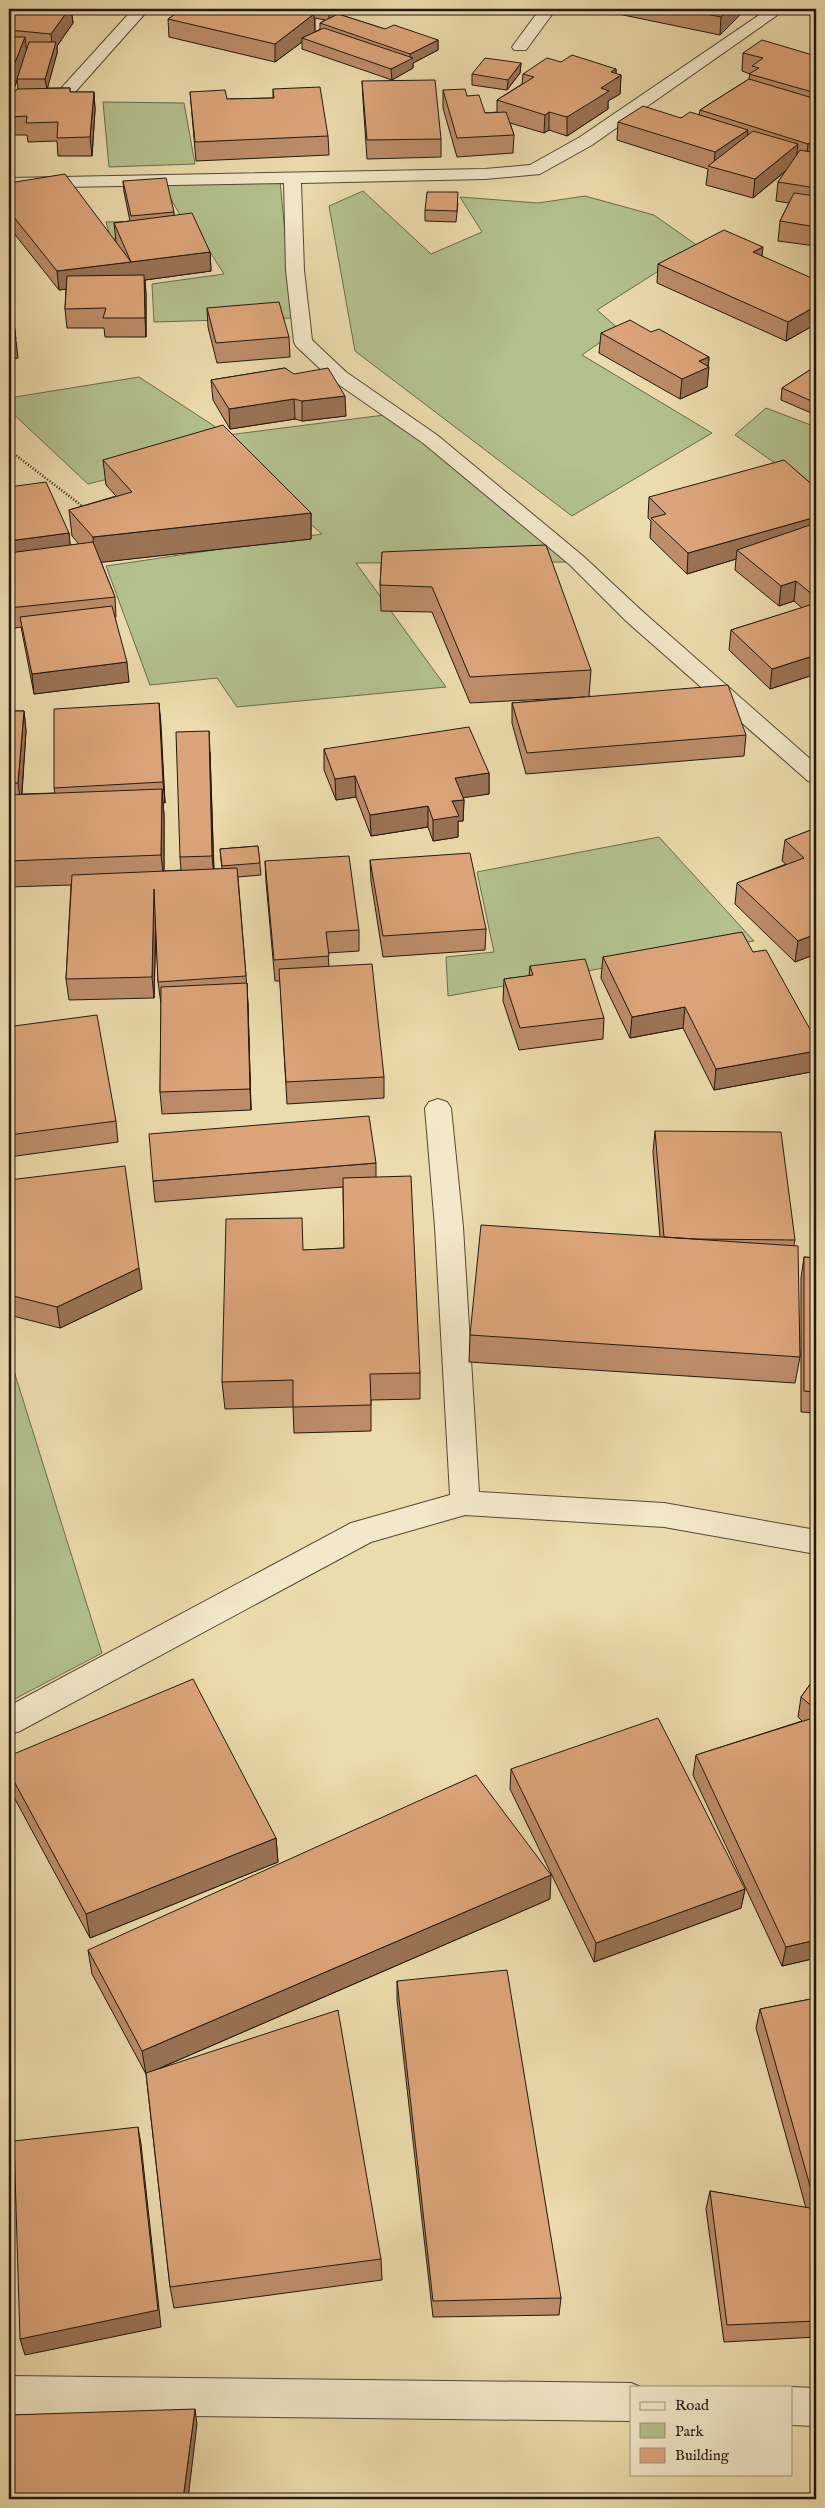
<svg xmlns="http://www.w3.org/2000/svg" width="825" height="2508" font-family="'IM FELL English',serif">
<rect width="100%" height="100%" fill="#ecdbac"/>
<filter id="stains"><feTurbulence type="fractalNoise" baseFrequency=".004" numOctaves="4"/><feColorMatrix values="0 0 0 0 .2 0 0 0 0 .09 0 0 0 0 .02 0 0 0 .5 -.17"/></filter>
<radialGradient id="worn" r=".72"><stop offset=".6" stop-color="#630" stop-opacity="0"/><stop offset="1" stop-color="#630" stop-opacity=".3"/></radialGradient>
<path fill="#b3c18d" stroke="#6a6c4e" d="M103,102L184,103L195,164L109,167Z
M280,181L293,318L154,322L152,284L224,274L196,230L111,239L106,222L183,220L162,184Z
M363,191L431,254L482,232L460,197L538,203L585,196L654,215L698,246L597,310L619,329L582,355L712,433L572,516L355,351L329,206Z
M139,377L228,435L392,414L573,562L356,563L446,687L237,707L217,678L150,685L106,566L322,534L223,450L88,484L9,410V398Z
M766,408L816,427V492L735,435Z
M659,837L754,941L448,996L446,957L494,952L477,872Z
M9,1355L102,1653L9,1702Z"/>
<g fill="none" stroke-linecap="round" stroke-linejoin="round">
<defs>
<path id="minor" d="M133,9H149L68,100H56L54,97L56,94Z
M540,9H556L526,50H514L512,47Z
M768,9H786L592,145L540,174L485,179L301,183L304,270L312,340L346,372L437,435L583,556L642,611L816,764V783L808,781L626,621L569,564L423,443L332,380L296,346L294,342L286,270L284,183L9,188V178L485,169L530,165L580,137Z
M438,1099L447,1102L451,1108L463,1227L479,1492L664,1503L816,1530V1554L664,1527L465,1515L371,1542L20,1731L9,1735V1706L351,1523L450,1495L435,1227L425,1108L429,1102Z
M9,2376L631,2383L641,2387H631V2421L9,2414Z
M791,2387L816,2388V2426L791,2425Z"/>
</defs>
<use href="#minor" stroke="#544736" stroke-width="2"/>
<path stroke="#22160e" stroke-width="2.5" stroke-dasharray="1 2" stroke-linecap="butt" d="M9,450L86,509"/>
<use href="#minor" fill="#f3e8c9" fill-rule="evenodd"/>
</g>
<path fill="#bd8d69" stroke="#22160e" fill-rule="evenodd" d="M9,9H71L73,23L57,46V53L47,88H70V92H94L95,110L92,156H58L57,141L28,142L27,135H9ZM17,80L18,89L15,92H13Z
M183,9H344L338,14L385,29L438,40V50L413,63V68L392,80L302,49V42L275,62L169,37L168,19ZM315,18L325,20L320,23V29L315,32Z
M438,9H450L447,11Z
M594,9H746L720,35Z
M743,53L816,56V246L778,241L780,221L789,203L776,201L778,182L786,171L753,198L706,185L708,169L617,140L618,122L681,118L699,115L700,110L749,79L750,74L742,71Z
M561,62L616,69V74L621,75L620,94L608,101V109L567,136L549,130L544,133L510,123L514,135L513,153L457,157L443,108V90L467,96L485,113L497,112V100L522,84L523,74Z
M521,63L520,73L507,90L472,85V74Z
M362,81L441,139V157L367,159L363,100Z
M273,89L328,136L329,155L196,161L190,92L227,99L273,98Z
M123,181L174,212V215L210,252L211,271L145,280L146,295V337H105L104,328H67L65,309L66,289L59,290L9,227V183L116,242L114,223L130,221L124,192Z
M458,203L456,222L425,221V210Z
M658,264L816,280V324L786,341L657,283Z
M207,308L289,337L290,357L217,363L208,327Z
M651,332L709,357L707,387L680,399L599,353L601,333Z
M816,366V415L781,400L782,388Z
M285,368L346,416L302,421L295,419L230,429L213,400L211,380Z
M103,460L311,513V539L101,562L115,597L116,617L115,618L129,682L34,694L23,637L21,627L9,629V487L69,533L70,545L79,544L72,536L69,510L116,496L106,485Z
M816,488V674L770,689L729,650L731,630L802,608L794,601L779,606L735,570L736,559L687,574L650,538L651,521L648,518L649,497Z
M382,552L591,670L589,696L746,735L744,756L526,774L512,723V703L585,697L470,703L432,612L381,611L380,585Z
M159,703L165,803H163L164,815V871L181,870L180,857L210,752L214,869H222L220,849L258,846L261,875L238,877L246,976L248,1005L251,1110L162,1114L160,1092L161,1004L158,982L156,926L154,998L69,1000L66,979L71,885L9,887V711H24L26,731L22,794L55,793L54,788Z
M324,749L489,773V794L463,797L464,800L463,821H458V837L433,841L428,827L371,836L356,797L336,800L324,770Z
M816,828V954L795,962L735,904L737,883L786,864L782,861L785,840Z
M370,860L486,929L485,950L383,957L371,881Z
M265,861L359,930V951L328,953L329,967L384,1077V1098L287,1104L280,981H275L266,882Z
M753,952L816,1040V1071L714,1090L683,1028L630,1038L601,978L603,957Z
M530,966L604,1018L603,1039L519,1050L503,1001L504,979L529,976Z
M9,1002L14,1026L116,1121L118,1142L9,1157Z
M655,1131L795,1240L794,1245L800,1357L795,1383L469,1362L470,1335L660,1237L653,1152Z
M376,1163V1177L420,1373V1399L371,1400V1431L294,1433L293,1407L225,1409L222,1382L304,1250L344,1248L343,1187L155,1202L153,1181Z
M9,1180L142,1289L60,1328L9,1315Z
M804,1257L816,1258V1413L801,1412V1278Z
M816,1676V1958L782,1966L693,1775L696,1755L802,1721L798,1717L801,1697Z
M9,1756L276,1838L278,1862L90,1938L9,1788Z
M511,1769L745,1889L741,1908L594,1962L510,1789Z
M550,1899L158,2069L381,2259L382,2280L174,2308L170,2287L146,2074L92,1974L88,1950Z
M397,1981L561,2298L559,2315L433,2317L397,2000Z
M816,1998V2209L810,2210L816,2245V2337L724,2342L706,2209L710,2191L806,2208L756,2028L760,2009Z"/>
<path fill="#9a7355" stroke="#22160e" d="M69,9H71L73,23L57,46V53L47,90L45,79L53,52L51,34Z
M329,9H344L329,21Z
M729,9H746L720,35L721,17Z
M314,14L315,32L302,38V42L275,62V44Z
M25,37L27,55L17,79V80L12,94L10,75Z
M438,40V50L413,63V68L392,80L391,69L410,59V54Z
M521,63L520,73L507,90L508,80Z
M616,69V79L621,75L620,94L608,101V109L567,136V117L601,88L611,72Z
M94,92L95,110L92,156L90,137Z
M549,112V130L544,133L545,115Z
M748,130L746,148L714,167L715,152Z
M816,138V155L806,163L808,144Z
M798,144L796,162L753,198L755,179Z
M763,247L761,266L753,252Z
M210,252L211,271L145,280L146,295V337L145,318L144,280L59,290L57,271Z
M816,306V324L786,341L788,322Z
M13,315L18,358L9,360V340Z
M709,357L708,367H709L707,387L680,399L682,379L699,361Z
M345,396L346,416L302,421V401Z
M294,399L295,419L230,429L229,409Z
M311,513V539L95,563L93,537Z
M816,517V536L737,550L736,559L687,574L688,553Z
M69,533L71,554L9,562V541Z
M796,581L794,601L779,606L781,586Z
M816,595V614L811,616L814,596Z
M816,655V674L770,689L772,669Z
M127,662L129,682L34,694L32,674Z
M159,703L161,724L165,803L163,782Z
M24,711L26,731L21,804L18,783Z
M209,731L210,752L214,877L212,856Z
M489,773V794L455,799V778Z
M355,776L356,797L336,800L335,779Z
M162,789L164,815V881L161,855Z
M464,800L463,821H458V837L433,841V820L452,801Z
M428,806V827L371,836L370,815Z
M154,889L156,910L154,998L152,977Z
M816,934V954L795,962L798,941Z
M247,983L248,1005L251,1110L250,1089Z
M685,1007L683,1028L630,1038L632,1017Z
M816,1051V1071L714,1090L716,1069Z
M139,1268L142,1289L60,1328L57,1307Z
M276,1838L278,1862L90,1938L86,1914Z
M551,1875L550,1899L146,2074L142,2051Z
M745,1889L741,1908L594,1962L596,1943Z
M816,1940V1958L782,1966L786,1947Z
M138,2127L141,2144L161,2327L25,2355L20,2339Z
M195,2409L197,2424L188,2499H183Z"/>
<path fill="#dca47a" stroke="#22160e" d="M9,9H69L51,34L9,30Z
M183,9H290L314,14L275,44L168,19Z
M682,9H729L721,17Z
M338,14L385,29L394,25L438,40L410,54L320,23Z
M324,28L413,58L391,69L302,38Z
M9,37H25L10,75H9Z
M762,40L816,56V93L749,74L759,68L752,66L763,58L743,53Z
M29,42H56L45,79H17Z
M572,55L616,69L611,72L621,75L601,88L609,91L567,117L549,112L545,115L497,100L534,77L523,74L547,58L561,62Z
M485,58L521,63L508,80L472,74Z
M749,79L816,99V138L808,144L700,110Z
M435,80L441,139L367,140L362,81Z
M320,87L328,136L195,142L190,92L225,90L227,99L274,98L273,89Z
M70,88V92H94L90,137L57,138L58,122L26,123L27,116L9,117V92H15L17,89Z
M465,89L467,96L479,95L485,113L506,112L514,135L457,138L443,90Z
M643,106L681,118L690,112L748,130L715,152L618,122Z
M753,131L798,144L755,179L708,166Z
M800,150L816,153V188L778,182Z
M65,174L131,262L114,223L192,213L210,252L131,262L57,271L9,211V183Z
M166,178L174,212L131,216L123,181Z
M427,192H458L457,211L425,210Z
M794,193L816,196V227L780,221Z
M724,230L763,247L753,252L816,280V306L788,322L658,264Z
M144,275L145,318H103L106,308L65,309L67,276Z
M9,296H11L16,339L9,340Z
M279,302L289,337L216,343L207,308Z
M630,320L651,332L659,329L709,357L699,361L709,367L682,379L601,333Z
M816,366V403L782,388Z
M285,368L294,374L328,368L345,396L302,401L294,399L229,409L211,380Z
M223,425L311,513L93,537L69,510L132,492L103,460Z
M784,460L816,488V517L688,553L651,518L666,514L649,497Z
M46,482L69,533L9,541V487Z
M816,523V595L814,596L796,581L781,586L737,550Z
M93,542L115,597L9,608V553Z
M546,545L591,670L470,677L432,587L380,585L382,552Z
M816,603V655L772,669L731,630Z
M112,606L127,662L32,674L20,617Z
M728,685L746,735L527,753L512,703Z
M159,703L163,782L54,788V709Z
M9,711H24L18,783H9Z
M469,727L489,773L455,778L464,800L452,801L459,816L433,820L428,806L370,815L355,776L335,779L324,749Z
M209,731L212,856L180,857L176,732Z
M162,789L161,855L9,861V795Z
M816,828V934L798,941L737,883L804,858L785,840Z
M258,846L260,863L222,866L220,849Z
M470,853L486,929L383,936L370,860Z
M349,856L359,930L326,932L329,956L274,960L265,861Z
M237,868L246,976L158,982L154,889L152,977L66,979L72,875Z
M742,932L753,952L766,950L816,1040V1051L716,1069L685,1007L632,1017L603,957Z
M585,959L604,1018L520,1028L504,979L533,975L530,966Z
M372,964L384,1077L286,1082L279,969Z
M247,983L250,1089L160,1092L161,987Z
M10,1001L14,1026L97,1015L116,1121L9,1135V1002Z
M369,1116L376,1163L153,1181L149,1134Z
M655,1131L781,1132L795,1240L697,1239L664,1237Z
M125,1166L139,1268L57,1307L9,1295V1180Z
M411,1176L420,1373L370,1374L371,1405L293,1407V1380L222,1382L226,1219L302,1218L303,1250L344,1248L343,1178Z
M481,1225L798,1246L800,1357L470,1335Z
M804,1257L816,1258V1392L804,1391Z
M816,1676V1710L801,1697Z
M193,1679L276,1838L86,1914L9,1772V1756Z
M658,1718L745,1889L596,1943L511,1769Z
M813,1718L816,1724V1940L786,1947L696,1755Z
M476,1775L551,1875L142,2051L88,1950Z
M507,1970L561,2298L433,2301L397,1981Z
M816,1998V2192L812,2193L760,2009Z
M338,2010L381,2259L170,2287L146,2073Z
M138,2127L158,2310L20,2339L14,2141Z
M710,2191L810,2208L816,2245V2321L727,2325Z
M195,2409L183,2499H9V2415Z"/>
<rect width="825" height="2508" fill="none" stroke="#ecdbac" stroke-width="30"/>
<rect x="10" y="10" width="805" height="2488" fill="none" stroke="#22160e" stroke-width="2.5"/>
<rect x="15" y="15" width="795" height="2478" fill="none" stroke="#22160e"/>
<rect x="630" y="2386" width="162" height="90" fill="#f3e8c9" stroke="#9f947e"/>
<rect x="640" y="2402" width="25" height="8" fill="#f3e8c9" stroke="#9f947e"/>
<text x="675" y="2410" font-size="15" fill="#22160e">Road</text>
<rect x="640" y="2423" width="25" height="15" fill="#b3c18d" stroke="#9f947e"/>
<text x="675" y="2436" font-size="15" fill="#22160e">Park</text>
<rect x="640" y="2448" width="25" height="15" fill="#dca47a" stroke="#9f947e"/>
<text x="675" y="2460" font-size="15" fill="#22160e">Building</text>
<rect width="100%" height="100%" filter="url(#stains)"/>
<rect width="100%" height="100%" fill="url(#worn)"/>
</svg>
